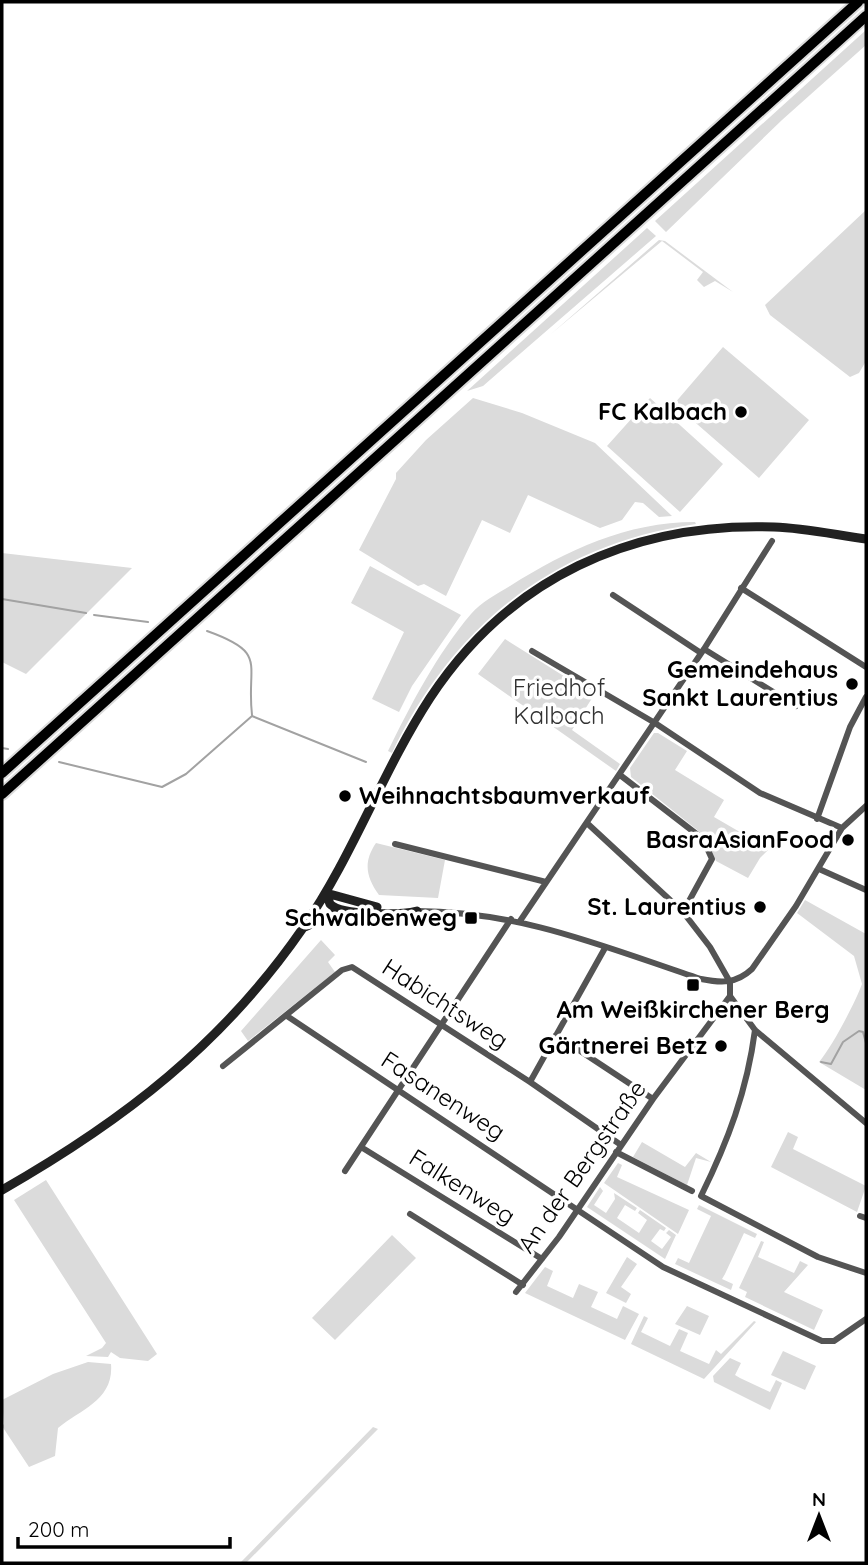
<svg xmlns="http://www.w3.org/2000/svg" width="868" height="1565" font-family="Quicksand,sans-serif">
<rect width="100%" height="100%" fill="#fff"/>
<path fill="#dbdbdb" d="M866,30V45L782,120L666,232L655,221Z
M866,210V361L859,373L850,377L770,315L765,305Z
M647,228L656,236L483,386L467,391Z
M659,240L665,241L733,292L715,281L704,287L697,280L703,272L662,241L551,334Z
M723,347L809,420L759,478L674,404Z
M473,398L522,413L595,443L672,516L659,517L643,503L635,502L622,520L600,528L528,495L510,533L482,520L446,596L424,584L418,586L359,550L396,479V473L426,440Z
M650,398L723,464L680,512L607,446Z
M695,522L696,524C555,544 453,625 392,753L388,751C411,704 437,654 471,614C481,602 497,594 510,586C567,550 627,522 695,522Z
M2,553L132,568L26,674L2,662Z
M370,566L461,615L412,686L399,712L372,699L404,632L351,603Z
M505,639L594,695L572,730L620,764L616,771L478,674Z
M654,733H658L687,751L675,770L724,800L714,817L769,849L760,858L748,878L716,861L706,837L631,777L630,768Z
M376,843L445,860L438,898L379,895C366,877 363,862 376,843Z
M805,900L866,934V1090L819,1062C832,1047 855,1003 862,984L854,956L797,913Z
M321,940L335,955L328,962L335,972L248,1041L241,1031Z
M788,1132L798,1137L793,1149L866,1186L857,1212L771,1167Z
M642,1142L685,1167L696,1153L711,1162L696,1158L687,1185L633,1157Z
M618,1163L622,1165L617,1177L689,1210L678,1234L604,1183Z
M46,1180L157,1354L148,1361L120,1358L111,1352L108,1357L86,1356L102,1348L106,1343L14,1200Z
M600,1187L603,1191L594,1205L606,1213L615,1199L614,1193L637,1208L635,1211L625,1205L617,1218L639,1233L647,1220L638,1213L640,1210L666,1228L664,1231L660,1229L651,1241L662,1249L671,1237L666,1233L669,1230L676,1235L665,1259L587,1207Z
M699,1205L757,1234L755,1238L744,1233L725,1274L722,1279L733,1284L731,1290L675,1264L678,1258L689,1263L711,1216L697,1209Z
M392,1235L416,1258L335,1340L312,1318Z
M761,1241L764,1242L758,1257L794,1273L800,1261L808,1265L784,1292L823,1310L814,1330L745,1297L747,1292L739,1288Z
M627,1257L637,1264L621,1287L631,1294L626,1303L606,1293Z
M545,1267L553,1271L547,1286L573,1298L579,1284L598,1292L591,1307L617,1319L623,1306L639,1314L625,1340L525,1293Z
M687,1306L709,1316L700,1335L675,1324Z
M644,1316L648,1318L641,1332L670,1346L679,1329L688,1333L680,1351L709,1364L716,1350L721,1354L754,1321L756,1322L704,1379L631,1344Z
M783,1351L816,1366L805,1390L771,1375Z
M730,1358L741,1363L735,1375L740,1378L770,1392L776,1380L782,1383L770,1410L714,1382L713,1376Z
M88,1362L111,1364C114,1400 81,1409 58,1428L55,1456L29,1467L2,1426L4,1424L2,1400L53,1374Z
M373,1427L378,1429L246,1563H240Z"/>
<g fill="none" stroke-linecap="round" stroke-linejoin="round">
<path stroke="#a2a2a2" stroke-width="2" d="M2,599L86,613
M94,615L148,622
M207,631C269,653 246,663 252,715
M2,748L8,749
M59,762L162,787L186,774L252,716L366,762
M821,1062L831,1064L843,1042L859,1031L863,1032L866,1043"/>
<defs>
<path id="highway" d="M2,773L858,2
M2,794L866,16"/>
</defs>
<use href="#highway" stroke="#dbdbdb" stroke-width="14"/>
<path stroke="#545454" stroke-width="6" d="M741,588L866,667
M613,595L701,653
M704,649L796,706
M532,651L655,723L760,793L842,828
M620,775L703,839L712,859L683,912
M817,819L850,727L866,697
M588,824L683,912L710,947L730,982V996L755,1030L866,1123
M395,844L546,882
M819,869L866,890
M417,911C523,912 602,946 701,979C721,983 736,984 752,969L796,906L842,828L866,806
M520,921L704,649L772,541
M287,1016L663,1267L822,1341H834L866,1319
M755,1030C747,1091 728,1141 701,1196L818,1257L866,1273
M556,1035L653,1099
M223,1066L342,970L352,967L530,1082L621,1145
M530,1082L605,948
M361,1147L542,1259
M616,1152L692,1191
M345,1171L511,919
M410,1214L523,1285
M860,1216L866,1218
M516,1292L559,1237L653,1099L730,996"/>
<path stroke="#212121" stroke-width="9" d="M326,893L330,904C341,916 401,915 417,911
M326,893L377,907
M305,927L340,911
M2,1190C123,1121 223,1044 303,928C353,856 382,772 430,698C509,578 632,522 774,527C805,528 836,535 866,539"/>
<use href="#highway" stroke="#000" stroke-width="10"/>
</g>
<g fill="#000" stroke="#fff" stroke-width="2.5">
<circle cx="741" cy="412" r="7"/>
<circle cx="852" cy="684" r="7"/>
<circle cx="345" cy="796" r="7"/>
<circle cx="848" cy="840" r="7"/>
<circle cx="760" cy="907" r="7"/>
<rect x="464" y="911" width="14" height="14" rx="3.5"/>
<rect x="686" y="978" width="14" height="14" rx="3.5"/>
<circle cx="721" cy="1046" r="7"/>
</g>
<g text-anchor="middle" stroke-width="7" stroke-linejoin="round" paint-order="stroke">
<g font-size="24" font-weight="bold" fill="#000" stroke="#fff" text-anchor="end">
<text x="727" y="420">FC Kalbach</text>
<text x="838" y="678">Gemeindehaus<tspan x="838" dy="28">Sankt Laurentius</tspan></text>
<text x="359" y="804" text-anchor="start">Weihnachtsbaumverkauf</text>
<text x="834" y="848">BasraAsianFood</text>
<text x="746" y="915">St. Laurentius</text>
<text x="457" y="926">Schwalbenweg</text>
<text x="693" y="1018" text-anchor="middle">Am Weißkirchener Berg</text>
<text x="707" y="1054">Gärtnerei Betz</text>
</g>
<g font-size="24" fill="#323232" stroke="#fff">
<text x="559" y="696">Friedhof<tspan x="559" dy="28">Kalbach</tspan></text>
</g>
<g font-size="24" fill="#000" stroke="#fff">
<text transform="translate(445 1004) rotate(33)" y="8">Habichtsweg</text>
<text transform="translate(443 1096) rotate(33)" y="8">Fasanenweg</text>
<text transform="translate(582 1167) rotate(-55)" y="8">An der Bergstraße</text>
<text transform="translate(462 1187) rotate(32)" y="8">Falkenweg</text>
</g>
</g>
<rect width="868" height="1565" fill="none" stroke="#000000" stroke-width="7"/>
<g transform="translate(819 1516)" stroke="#ffffff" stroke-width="5" paint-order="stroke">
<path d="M0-5L12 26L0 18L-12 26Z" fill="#000000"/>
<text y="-10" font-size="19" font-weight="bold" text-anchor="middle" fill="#000000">N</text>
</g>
<path d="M18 1537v10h212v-10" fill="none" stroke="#000000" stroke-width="3.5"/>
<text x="28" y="1537" font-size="21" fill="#000000" stroke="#ffffff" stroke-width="5" paint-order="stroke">200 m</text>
</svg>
